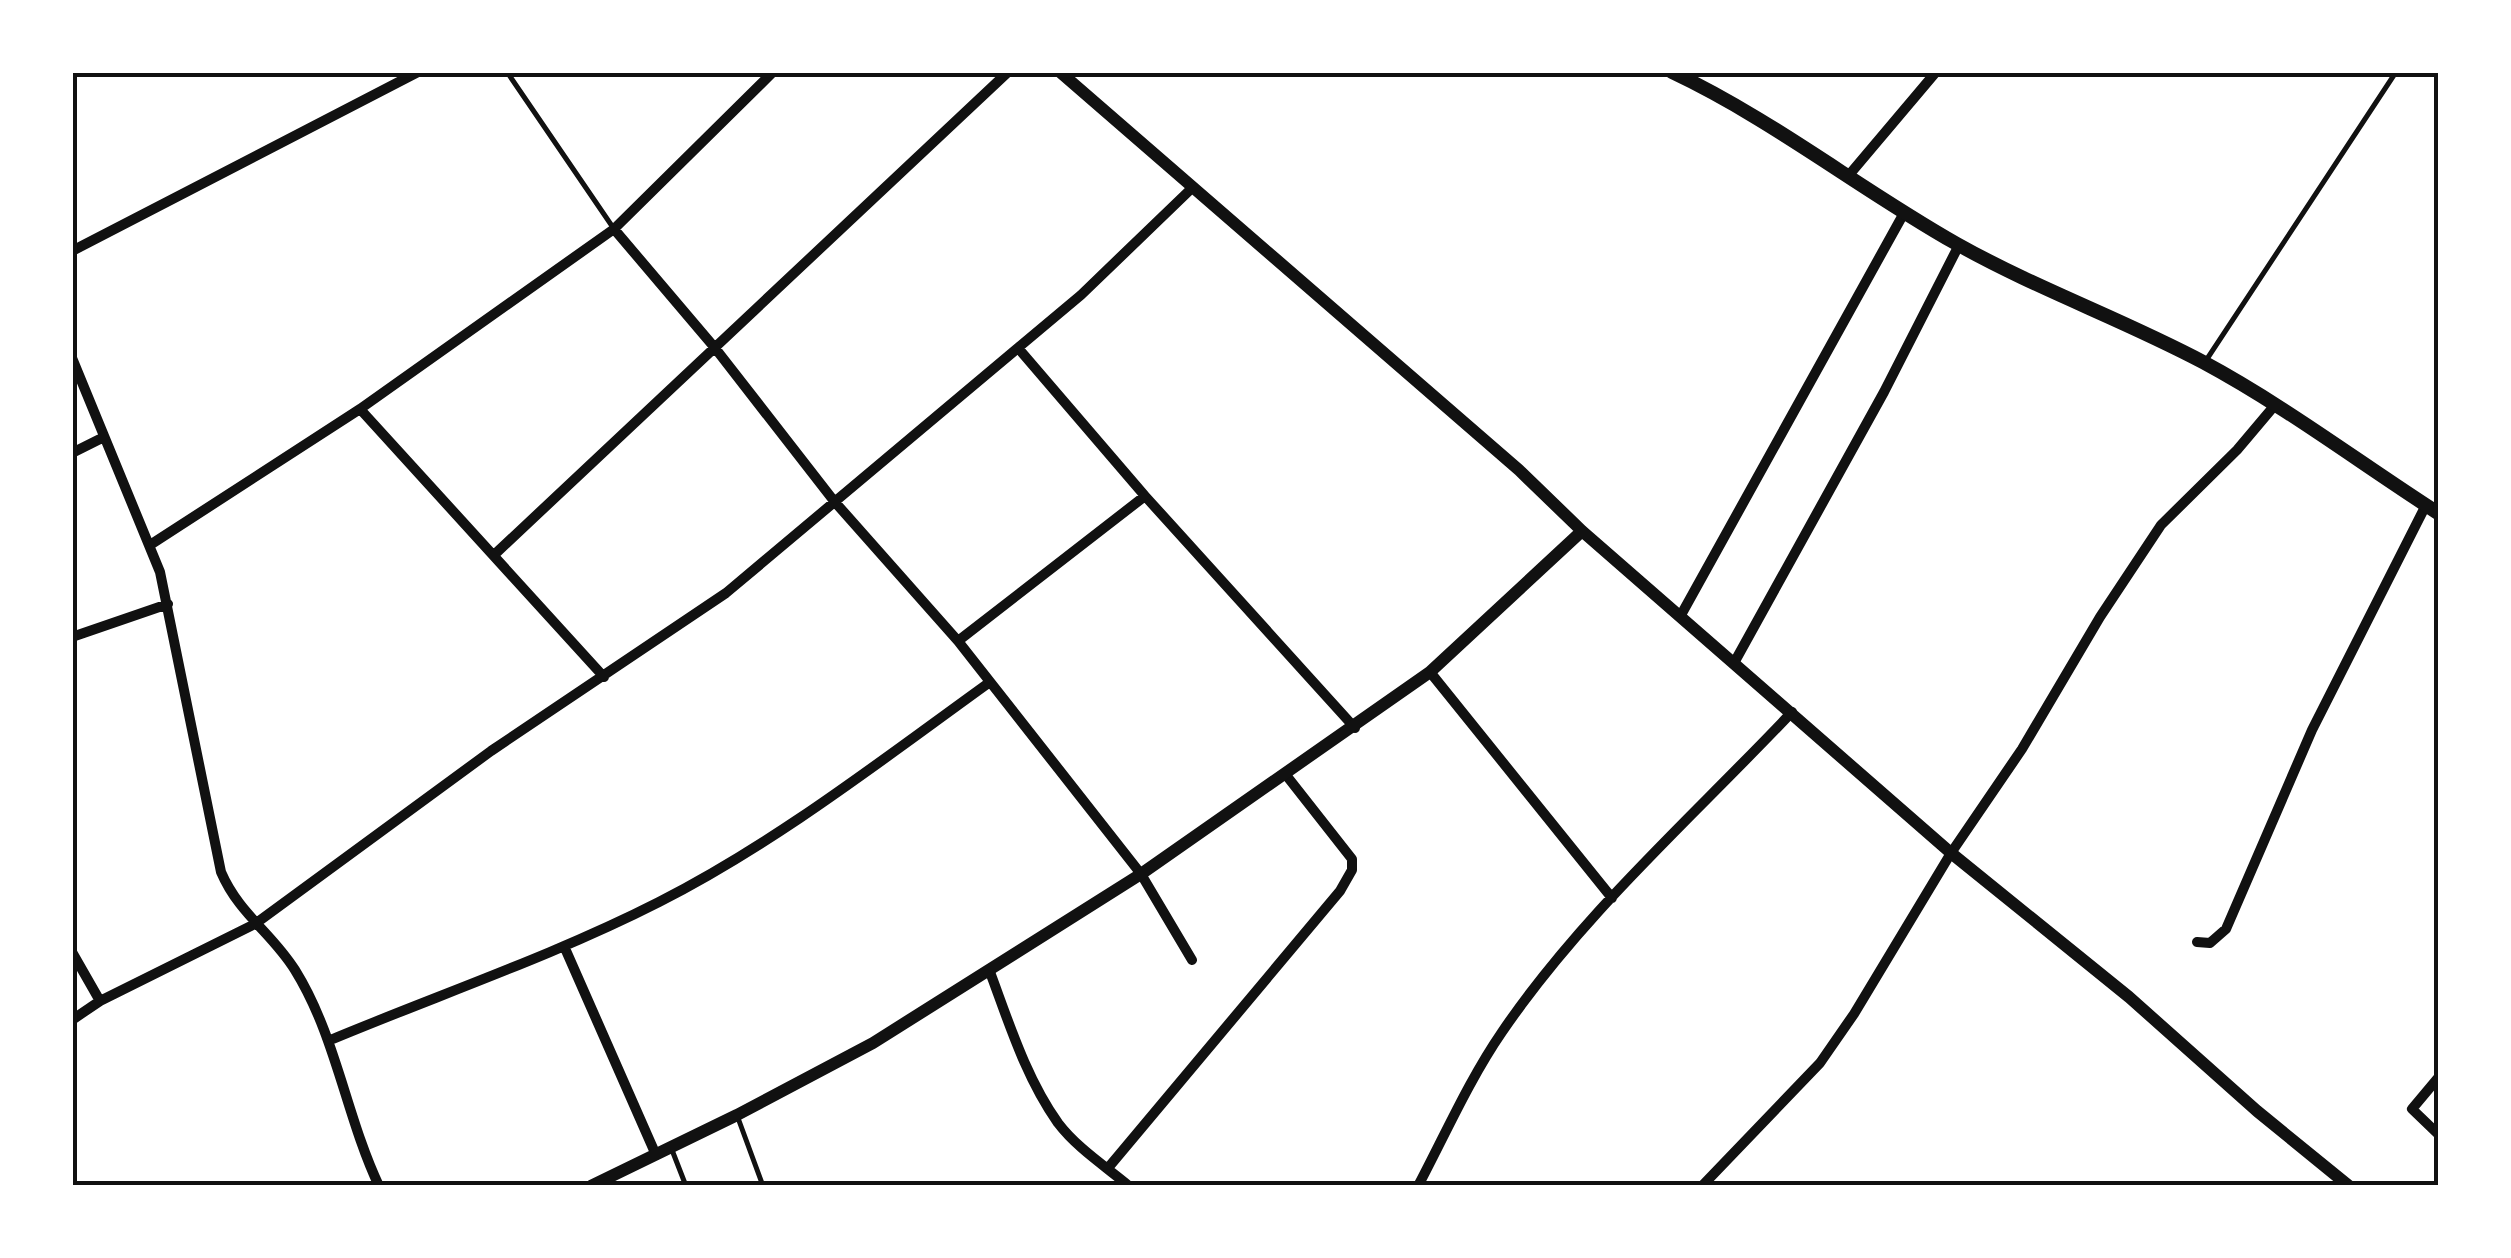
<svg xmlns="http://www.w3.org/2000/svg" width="2511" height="1258" font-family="Quicksand,sans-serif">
<rect width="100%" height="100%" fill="#fff"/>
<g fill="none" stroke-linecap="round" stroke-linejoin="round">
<path stroke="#111" stroke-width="5" d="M507,72L612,226
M2205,362L2396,72
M738,1118L763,1186
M672,1150L686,1186"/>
<path stroke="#111" stroke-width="10" d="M1849,175L1936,72
M614,229L715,348L834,501L958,641L1141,874L1192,960
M72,251L418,72
M1018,348L1145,496L1355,728
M72,358L160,572L221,872C239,914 272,933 295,970C336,1036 346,1116 379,1186
M360,409L604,677
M72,453L104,437
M150,545L360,409L614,229L773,72
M494,555L1008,72
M1681,615L1904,213
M72,637L168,604
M958,641L1145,496
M1734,663L1884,392L1959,245
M1430,672L1612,898
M2197,942L2210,943L2226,929L2312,730L2426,505
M564,946L656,1155
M72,952L100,1001
M990,972C1009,1023 1026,1078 1058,1123C1077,1148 1105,1166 1129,1186
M72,1020L100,1001L255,924L491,751L726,593L1081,295L1191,189
M328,1041C438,995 553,956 659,902C777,842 883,759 990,682
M2438,1078L2412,1109L2438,1134
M1108,1168L1340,891L1352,870V859L1286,775
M1418,1186C1445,1135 1469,1080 1502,1032C1583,913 1694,816 1792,712
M1702,1186L1820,1063L1854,1014L1951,853L2022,749L2100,617L2161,525L2237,450L2275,405"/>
<path stroke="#111" stroke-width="12" d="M1060,72L1519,470L1582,531L1951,853L2129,997L2257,1111L2349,1186
M591,1186L737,1115L873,1043L1141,874L1430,672L1582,531"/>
<path stroke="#111" stroke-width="14" d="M1672,72C1772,119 1861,190 1957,244C2037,289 2122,319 2203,362C2285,406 2360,463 2438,513"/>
</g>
<rect width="2511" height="1258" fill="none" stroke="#ffffff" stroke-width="150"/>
<rect x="75" y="75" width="2361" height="1108" fill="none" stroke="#111" stroke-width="4"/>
</svg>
